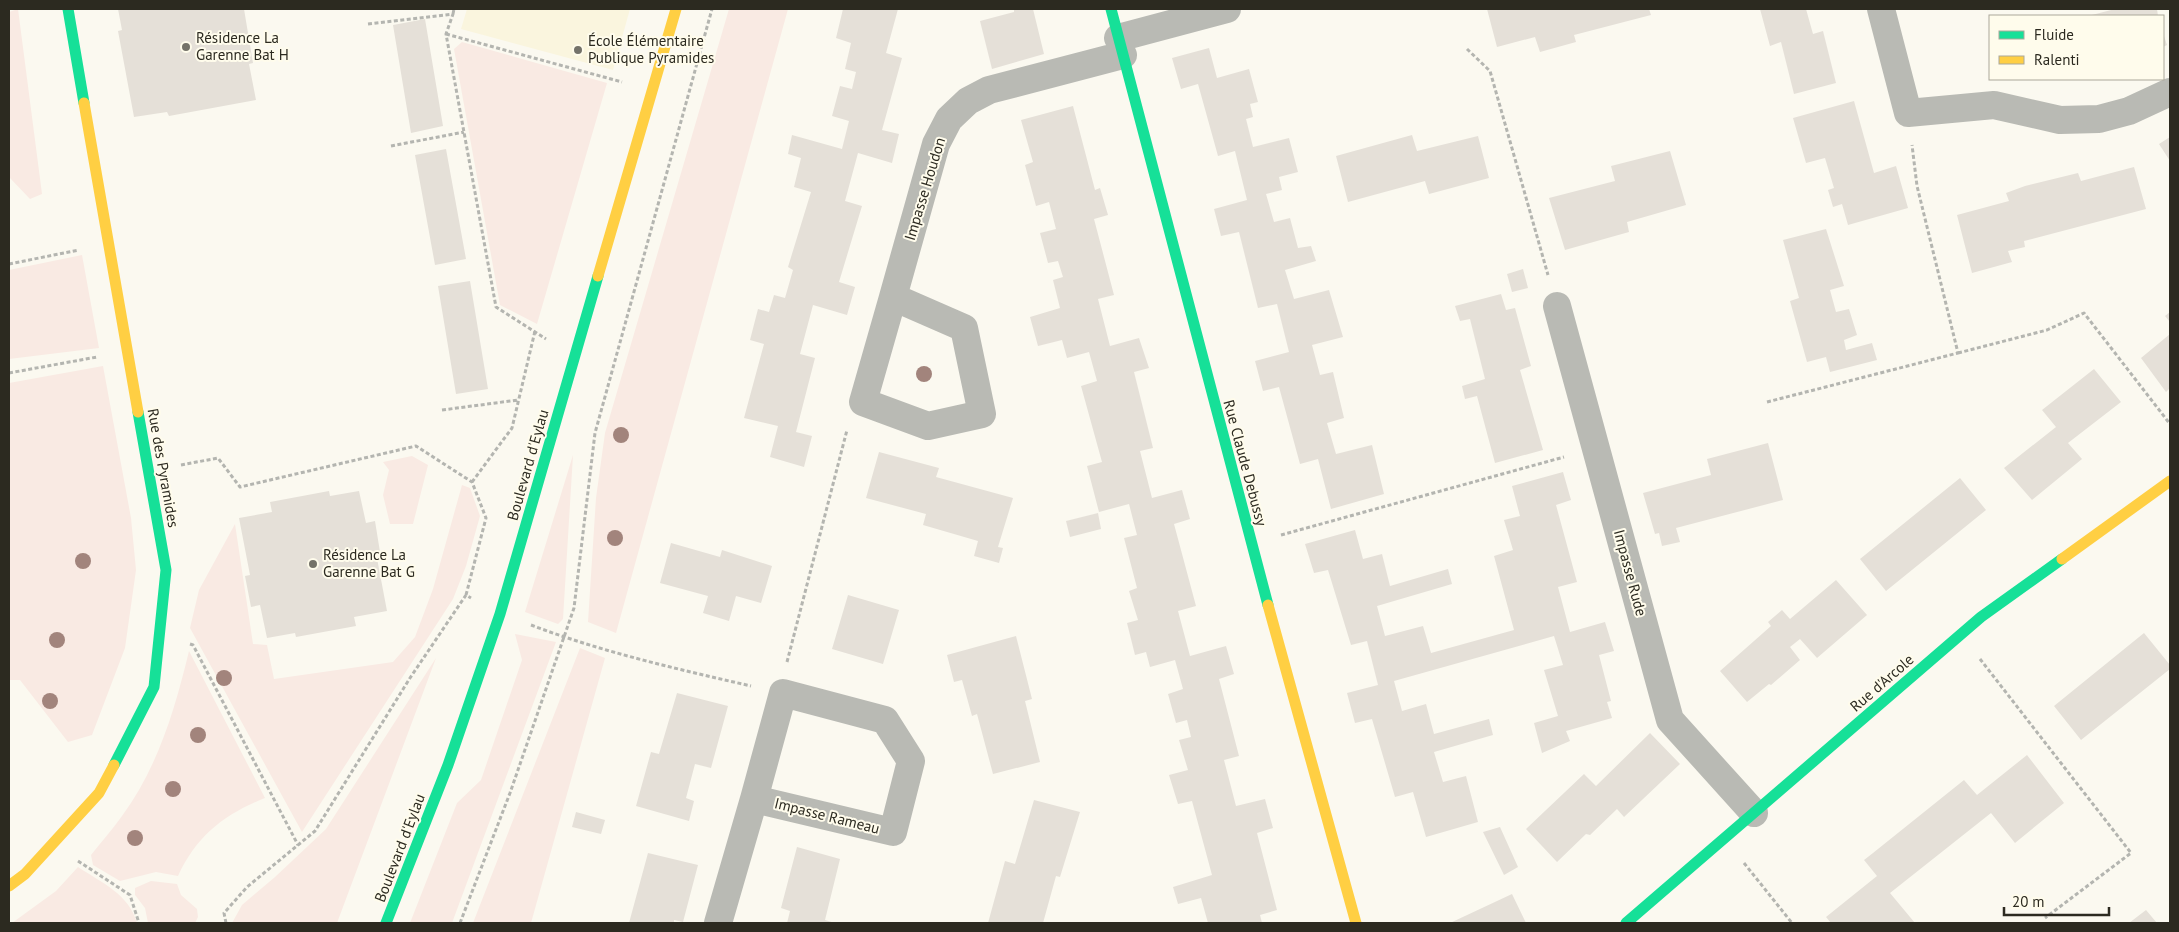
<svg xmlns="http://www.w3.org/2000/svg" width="2179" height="932" font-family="'PT Sans',sans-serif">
<rect width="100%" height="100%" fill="#fbf9f0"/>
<path fill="#faf5de" d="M467,9H630L613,70L461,29Z"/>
<path fill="#f9eae3" d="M18,9L42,194L30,199L9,177V12Z
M729,9H788L616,633L588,622L596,498L605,433Z
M462,42L607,83L537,324L500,305L454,49Z
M82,255L99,348L9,359V270Z
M103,366L131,518L136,570L125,648L92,735L68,742L20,680H9V383Z
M573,455L563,619L558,624L525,612Z
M412,456L428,465L413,524H390L383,495L389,470L383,462Z
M462,485L470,488L480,516L466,566L453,599L302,832L190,628L199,590L235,524L253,644L267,645L274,679L393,662L415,637L433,589Z
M515,634L556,642L452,923H410L457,803L481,780L522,660Z
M580,648L605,658L531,923H473Z
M189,651L265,798C225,814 197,835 178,876L156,872L120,881L93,865L91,855C101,842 112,830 122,816C158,767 175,709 189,651Z
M436,658L337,923H232L242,905L275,877L326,829Z
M78,867C102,883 129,894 137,923H12L56,891Z
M151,881L177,884L181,895L197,909L198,917L195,923H148L145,908L135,895V888Z"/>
<path fill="#e5e0d8" d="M118,9H244L253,63L249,64L256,100L169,116L167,112L134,117L118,31L122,30Z
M843,9H898L886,53L902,58L882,130L899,134L892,163L858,153L845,201L862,206L839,282L855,287L847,315L813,305L800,354L815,358L796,432L812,436L804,467L770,457L778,426L744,418L764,344L750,340L758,309L769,312L774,295L785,298L793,270L788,267L811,192L794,187L801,158L788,154L792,135L842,149L849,121L832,116L840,86L852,89L856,72L845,69L851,43L836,38Z
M1014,9H1033L1044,54L992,69L980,21L1014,12Z
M1487,9H1649L1651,15L1574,35L1576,42L1540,52L1535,37L1497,47Z
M1760,9H1806L1813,34L1823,31L1836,83L1794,94L1781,42L1770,46Z
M2115,9H2157L2158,16H2088Z
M425,19L443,126L411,133L393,25Z
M2163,33L2167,45L2163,47Z
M1209,48L1217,78L1249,69L1258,102L1250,104L1253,117L1246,119L1253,147L1289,138L1298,172L1279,177L1282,190L1266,194L1274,222L1290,218L1298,248L1311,246L1316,261L1285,270L1294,299L1329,290L1343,337L1312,345L1320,375L1333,372L1344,418L1327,423L1336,454L1372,445L1384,494L1331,509L1318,459L1300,464L1279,387L1263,391L1255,361L1289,352L1277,304L1258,308L1239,232L1221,236L1214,209L1247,200L1235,151L1218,156L1198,84L1181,89L1172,58Z
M1854,101L1874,173L1896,166L1908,208L1848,225L1842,204L1833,207L1828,190L1834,188L1825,158L1806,163L1793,118Z
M1073,106L1095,190L1100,188L1108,215L1094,219L1114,295L1098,299L1110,346L1139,338L1149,368L1134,372L1153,448L1140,451L1152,498L1182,490L1190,519L1174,524L1196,606L1178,611L1190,656L1226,646L1234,674L1219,679L1239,756L1224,760L1236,806L1265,799L1273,828L1257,833L1277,910L1260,915L1262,923H1208L1201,898L1178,904L1173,887L1212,875L1192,801L1178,804L1169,775L1188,770L1179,740L1191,737L1187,720L1176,723L1168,694L1183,689L1175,660L1150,667L1146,652L1135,655L1127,623L1138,620L1129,591L1137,588L1124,538L1137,535L1129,504L1099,512L1087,466L1102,462L1081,386L1097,381L1089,352L1067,358L1062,340L1038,346L1030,317L1060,308L1053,280L1063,277L1058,261L1048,263L1040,233L1056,229L1049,202L1036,206L1025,165L1033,162L1021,120Z
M1412,135L1417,151L1478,136L1489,178L1429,194L1425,181L1348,202L1336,156Z
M2170,137V161L2159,144Z
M446,149L466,259L435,265L415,155Z
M1670,151L1686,205L1627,222L1629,232L1565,250L1549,198L1615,181L1611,166Z
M2134,167L2146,209L2024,241L2025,247L2008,251L2012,262L1972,273L1957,215L2009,201L2006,193L2025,186L2078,173L2081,181Z
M1826,229L1844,286L1830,290L1836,312L1849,309L1857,335L1844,340L1846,350L1872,343L1877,360L1830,372L1826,357L1807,362L1790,301L1799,298L1783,240Z
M1523,269L1528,288L1512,292L1507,274Z
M470,281L488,389L456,394L438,286Z
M1501,294L1506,310L1515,308L1531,366L1520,370L1543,450L1495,463L1477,396L1465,399L1462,386L1485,379L1470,319L1460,321L1455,306Z
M2170,312V322L2165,316Z
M2170,334V388L2166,392L2141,358Z
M2094,369L2121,402L2068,443L2082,459L2032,500L2004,468L2056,427L2042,410Z
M1768,443L1783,500L1676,528L1680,542L1662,546L1659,533L1655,534L1643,493L1711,475L1707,459Z
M879,452L939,468L936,477L1013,498L998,547L1003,548L999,563L974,556L978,541L923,525L926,514L866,498Z
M1563,472L1571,500L1556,505L1577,582L1558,587L1570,632L1605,622L1614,651L1599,655L1611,701L1607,702L1612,718L1566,731L1570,741L1542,753L1534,723L1558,716L1544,670L1563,665L1554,636L1394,681L1402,711L1426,704L1434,734L1489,719L1493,735L1434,752L1443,782L1466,776L1478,822L1426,837L1413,792L1395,797L1372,719L1355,723L1347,693L1378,685L1367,641L1351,645L1328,570L1314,573L1305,544L1355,530L1363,559L1382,554L1390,586L1448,569L1452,584L1377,606L1385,636L1423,626L1431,653L1514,630L1494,556L1513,550L1504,520L1520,516L1512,486Z
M1960,478L1986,510L1886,591L1860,559Z
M329,491L330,496L359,491L366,523L375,521L380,552L376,553L387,611L354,617L356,626L296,637L295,633L267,638L260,605L251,607L245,576L250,575L239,518L272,512L270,502Z
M1098,513L1101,529L1070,537L1066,521Z
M671,543L720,557L722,550L772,566L761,603L736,596L729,621L703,613L708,596L660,583Z
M1836,580L1867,615L1817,658L1800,639L1790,647L1800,660L1771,685L1769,684L1747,702L1720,671L1771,626L1768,622L1782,610L1790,619Z
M848,595L899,610L883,664L832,649Z
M2144,633L2170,665V669L2081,740L2054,706Z
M1016,636L1032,699L1025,701L1040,762L993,774L977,714L972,716L962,680L954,682L947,655Z
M677,693L728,706L711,768L695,764L686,798L694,801L689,821L636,806L651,752L659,754Z
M1650,733L1680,764L1624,817L1617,809L1590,835L1586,834L1557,862L1526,829L1584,774L1596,786Z
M2027,755L2064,803L2015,843L1991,813L1890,893L1915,923H1831L1826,917L1877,876L1864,860L1873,853L1964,780L1977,795Z
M1034,800L1080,812L1060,877L1056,876L1043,923H988L1005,861L1015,864Z
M576,812L605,820L601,834L572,827Z
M1500,827L1518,867L1504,875L1483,832Z
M797,847L840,859L825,920L835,923H787L790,911L781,908Z
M648,853L698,865L683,922L674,920V923H629Z
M1512,894L1526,923H1450Z
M2146,910L2157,923H2129Z"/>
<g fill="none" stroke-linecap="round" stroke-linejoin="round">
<path stroke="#b4b5b0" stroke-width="3" stroke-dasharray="4 2.5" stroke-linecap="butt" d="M453,14L454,9
M368,24L453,14L446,34L496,307L546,339
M446,34L622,82
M1467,49L1490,71L1548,275
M391,146L464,132
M9,264L79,250
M1958,353L2047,330L2084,313L2170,424
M9,373L97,357
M1767,402L1958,353L1917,186L1912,145
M442,410L518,400
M181,465L218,458L240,487L416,446L472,482L486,518L466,595
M472,482L512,428L535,331
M1281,535L1564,457
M531,625C602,652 677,669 751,686
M190,644L193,645L298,845
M1980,659L2131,853L2045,918
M787,662L847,430
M78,861L130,895L139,923
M1744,863L1792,923
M226,923L224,913L247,887L315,831L410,678L466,595L471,598
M460,923L510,793L574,608L595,433L712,9"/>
<path stroke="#b9bab4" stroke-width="28" d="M1881,9L1908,113L1994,105L2060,120L2099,119L2129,111L2170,92
M1118,38L1227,9
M893,297L964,328L982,414L928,426L863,402Z
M893,297L936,144L949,119L968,101L989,90L1123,55
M1557,306L1670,720L1754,813
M783,693L885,720L911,761L893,832L754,799Z
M718,923L754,799"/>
<path stroke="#16e098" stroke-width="11" d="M68,9L84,103
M1111,9L1268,605
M114,765L154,687L166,570L138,412
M386,923L448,765L500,614L598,276
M1626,923L1981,617L2062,559"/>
<path stroke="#ffcf43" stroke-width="11" d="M84,103L138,412
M598,276L676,9
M2062,559L2170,481
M1268,605L1356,923
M9,886L25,874L99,793L114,765"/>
</g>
<g fill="#a2847c">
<circle cx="924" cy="374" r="8"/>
<circle cx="621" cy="435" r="8"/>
<circle cx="615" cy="538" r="8"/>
<circle cx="83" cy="561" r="8"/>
<circle cx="57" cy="640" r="8"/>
<circle cx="224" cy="678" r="8"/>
<circle cx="50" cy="701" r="8"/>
<circle cx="198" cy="735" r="8"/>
<circle cx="173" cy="789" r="8"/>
<circle cx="135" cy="838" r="8"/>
</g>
<g fill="#747269" stroke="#fffcec" stroke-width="2">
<circle cx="186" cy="47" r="5"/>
<circle cx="578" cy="50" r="5"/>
<circle cx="313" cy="564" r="5"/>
</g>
<g text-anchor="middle" stroke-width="4" stroke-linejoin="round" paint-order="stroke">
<g font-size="15" fill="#2c2a20" stroke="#fffcec" text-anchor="start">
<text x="196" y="43">Résidence La<tspan x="196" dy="17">Garenne Bat H</tspan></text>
<text x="588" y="46">École Élémentaire<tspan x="588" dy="17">Publique Pyramides</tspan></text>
<text x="323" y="560">Résidence La<tspan x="323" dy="17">Garenne Bat G</tspan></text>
</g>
<g font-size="15" fill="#2c2a20" stroke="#fffcec">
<text transform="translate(925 189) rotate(-73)" y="5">Impasse Houdon</text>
<text transform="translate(1245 463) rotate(75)" y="5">Rue Claude Debussy</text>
<text transform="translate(528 465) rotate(-74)" y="5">Boulevard d'Eylau</text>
<text transform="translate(163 468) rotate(80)" y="5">Rue des Pyramides</text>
<text transform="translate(1630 573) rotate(75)" y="5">Impasse Rude</text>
<text transform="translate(1882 683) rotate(-41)" y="5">Rue d'Arcole</text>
<text transform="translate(827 816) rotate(14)" y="5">Impasse Rameau</text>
<text transform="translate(400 848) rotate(-69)" y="5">Boulevard d'Eylau</text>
</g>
</g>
<rect width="2179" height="932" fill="none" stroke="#2c2a20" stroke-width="20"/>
<rect x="1989" y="15" width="175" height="65" fill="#fffcec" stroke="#aba89a"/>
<rect x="1999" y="31" width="25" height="8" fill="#16e098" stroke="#aba89a"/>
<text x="2034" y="40" font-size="15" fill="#2c2a20">Fluide</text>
<rect x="1999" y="56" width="25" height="8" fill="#ffcf43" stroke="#aba89a"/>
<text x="2034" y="65" font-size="15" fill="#2c2a20">Ralenti</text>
<path d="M2004 907v8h105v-8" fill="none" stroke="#2c2a20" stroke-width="2.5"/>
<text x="2012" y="907" font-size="15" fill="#2c2a20" stroke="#fffcec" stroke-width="4" paint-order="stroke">20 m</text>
</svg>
